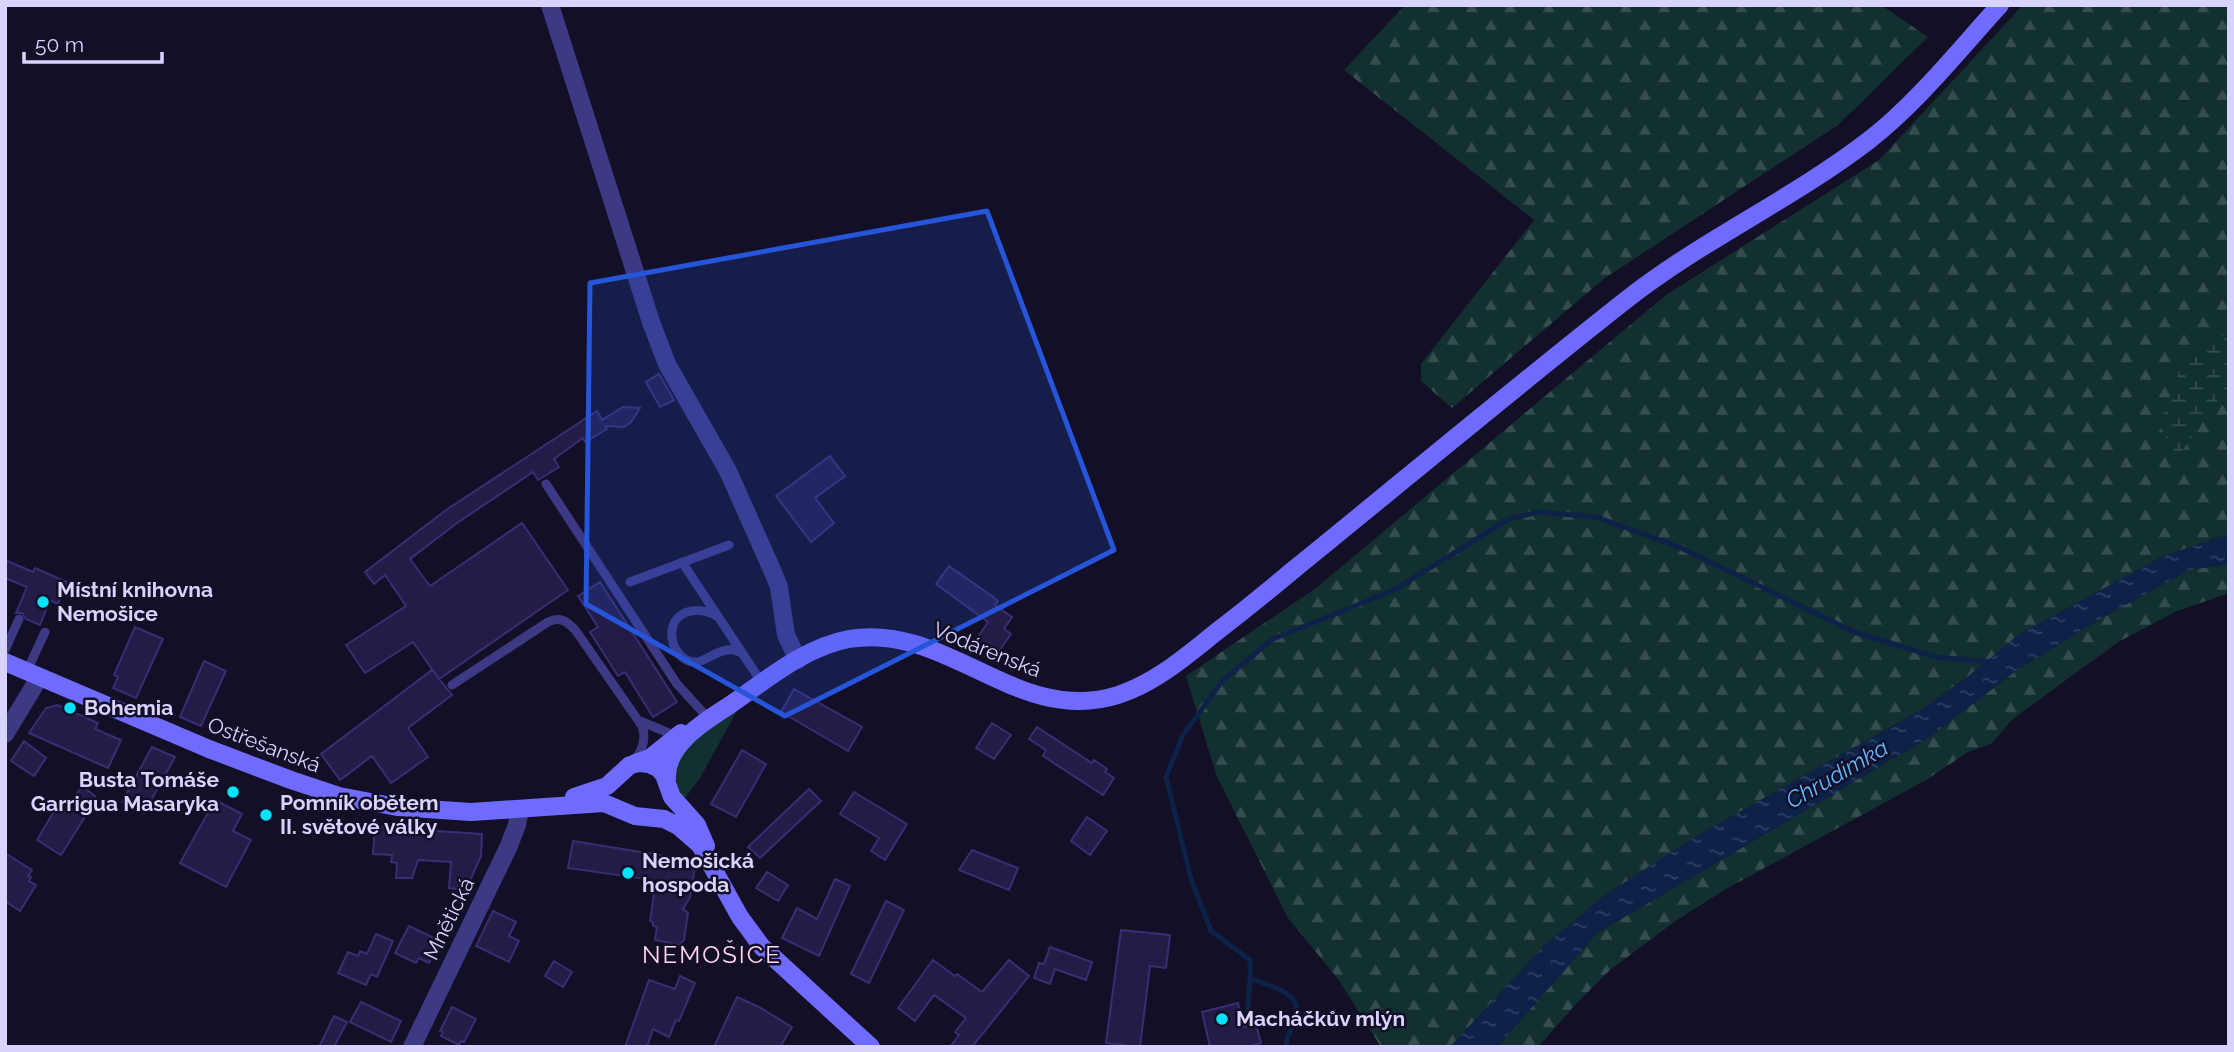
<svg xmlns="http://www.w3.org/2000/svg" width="2234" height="1052" font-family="Raleway,sans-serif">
<defs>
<pattern id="forest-firs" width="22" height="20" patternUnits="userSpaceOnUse" patternTransform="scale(1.75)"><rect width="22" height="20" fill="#12302f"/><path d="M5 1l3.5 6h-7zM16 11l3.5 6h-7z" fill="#344d4e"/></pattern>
<pattern id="wetland-marsh" width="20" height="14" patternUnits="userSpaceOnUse" patternTransform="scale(1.75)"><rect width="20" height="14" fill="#12302f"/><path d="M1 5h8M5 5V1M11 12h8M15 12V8" fill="none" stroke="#344d4e"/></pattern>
<pattern id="water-ripples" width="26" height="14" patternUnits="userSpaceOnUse" patternTransform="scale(1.75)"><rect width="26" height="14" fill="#0c2248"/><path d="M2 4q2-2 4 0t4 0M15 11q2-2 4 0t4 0" fill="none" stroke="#2f4163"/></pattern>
</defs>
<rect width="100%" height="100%" fill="#130f26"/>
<path fill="#12302f" d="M738,709L700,778L682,802C679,792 674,781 675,770C677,746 720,722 738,709Z"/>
<path fill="url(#forest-firs)" d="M1405,5H1881L1928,37L1838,125L1605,278L1452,408L1421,381V364L1534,220L1344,70Z
M2023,5H2229V534L2161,557L1966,678L1921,710L1695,837L1604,896L1544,946L1450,1047H1381L1338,979L1288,918L1217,777L1186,676L1316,588L1666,295L1879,160Z
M2229,564V593L2177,611L2118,642L2013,719L1991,744L1968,752L1926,780L1726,889L1677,920L1610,970L1575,1005L1538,1047H1497L1597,933L1928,738L2017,670L2098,620L2189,570Z"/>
<path fill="url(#wetland-marsh)" d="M2229,334V392L2220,396L2178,457L2159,425L2182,364L2224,335Z"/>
<path fill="url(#water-ripples)" d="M2229,534V564L2189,570L2098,620L2017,670L1928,738L1597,933L1497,1047H1450L1544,946L1604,896L1695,837L1921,710L1966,678L2018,635L2161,557Z"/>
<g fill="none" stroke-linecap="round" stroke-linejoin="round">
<path stroke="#0c2248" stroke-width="5" d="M1251,979C1269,985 1305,993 1296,1020C1292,1031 1285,1035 1287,1047
M1249,1030C1245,1007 1252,983 1250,960L1211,931L1191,879L1166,777L1183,735L1223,680L1273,639L1394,590L1509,519L1538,512L1596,517L1679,547L1854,632L1936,657L1991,662"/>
</g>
<path fill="#241b47" stroke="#3b2d73" stroke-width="2" d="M659,374L674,400L660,407L646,382Z
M623,407L640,408L631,422L624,427L605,426L607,429L585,442L583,438L554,459L559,467L538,480L533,472L457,523L410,559L430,586L522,523L568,590L439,679L413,642L365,673L346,645L406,606L385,575L374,584L365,572L446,510L597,411L602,420Z
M830,456L845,476L815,498L834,523L811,542L776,496Z
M5,560L33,572L35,568L67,582L58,604L50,600L40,625L26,619L22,613H16L27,587L5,578Z
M949,566L992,596L998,601L995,605L1012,617L1004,629L1011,634L997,654L976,640L988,622L936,584Z
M600,582L677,702L653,717L625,672L618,676L590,632L598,627L578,596Z
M135,627L163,639L136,698L113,688L118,677L114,675Z
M204,661L226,671L201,726L180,717Z
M432,670L452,695L408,728L428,757L391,783L372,756L340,780L321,754Z
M794,689L862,727L848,751L781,712Z
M57,705L98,723L95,729L121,740L108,768L29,733L46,708Z
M992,723L1011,735L994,759L976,748Z
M1037,727L1092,763L1094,760L1107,769L1105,772L1114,778L1103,795L1043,756L1046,750L1029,739Z
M24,741L46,758L34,776L11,761Z
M152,747L175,757L144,813L122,802Z
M742,750L766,764L736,817L711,804Z
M82,786L95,796L88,812L61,855L37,840L56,808L64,813Z
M809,789L821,801L760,858L748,847Z
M854,792L907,824L885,860L871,851L879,838L840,814Z
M215,800L242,814L233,831L251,840L226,887L180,863Z
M1087,817L1107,831L1090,855L1071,841Z
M375,827L482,834L481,856L466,890L449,888L451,862L418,860L412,878H396L397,863L391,862L392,855L373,854Z
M573,841L690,860L695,867L690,897L683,909L688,913L684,940L679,945L655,940L657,927L653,926V922L650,921L654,894L644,892L646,879L568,868Z
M972,850L1018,868L1009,890L959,870Z
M5,853L32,870L28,876L31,877L29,881L36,885L20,911L5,901Z
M767,872L788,885L778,901L756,888Z
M835,879L850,886L819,956L782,938L797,908L817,919Z
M886,901L904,910L869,983L851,974Z
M493,911L516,922L509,936L519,941L509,962L476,946Z
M409,926L440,941L429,963L419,958L416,963L395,953Z
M1121,930L1170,935L1166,968L1150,966L1140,1047L1106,1043Z
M376,934L393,941L377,977L371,974L366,985L338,973L348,952L358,956L360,951L367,954Z
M1050,947L1092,962L1086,980L1055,969L1050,984L1034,978L1039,963L1044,964Z
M933,960L955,976L957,974L982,992L1009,960L1029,976L972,1047H950L959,1035L955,1032L966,1018L934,995L915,1021L898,1008Z
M554,961L572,972L563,987L545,976Z
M680,976L695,983L679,1021L676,1020L669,1037L653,1029L647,1047H625L649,980L675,989Z
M737,997L759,1007L792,1027L780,1047H714Z
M361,1002L401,1021L391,1042L350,1022Z
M1238,1003L1243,1027L1256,1024L1261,1043L1246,1047H1210L1202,1012Z
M452,1007L476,1019L464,1042L461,1041L459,1045L441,1036L443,1032L440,1031Z
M334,1016L347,1022L334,1047H319Z"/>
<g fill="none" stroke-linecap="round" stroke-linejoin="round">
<path stroke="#3d3a85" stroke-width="9" d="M546,484L677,684L709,719
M682,562L762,683
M630,582L729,545
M718,617C699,604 669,610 672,638C673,645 676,652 682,657C699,671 710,652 727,650C733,649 738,651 743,654
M5,650L19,619
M27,671L45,632
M452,685L548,622C560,616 567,621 576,631L642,726C647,739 642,751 634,762
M640,721L676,736"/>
<path stroke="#3d3a85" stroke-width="18" d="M550,5L651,322L667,364L728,471L773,572L779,587L786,635L798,660
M5,734L39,678
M412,1047L508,848L517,825L520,809"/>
<path stroke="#6f6bff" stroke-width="18" d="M5,662L209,749L291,780L339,796L397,807L471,812L604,803L635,816L664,819L678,826L700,845L740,917L762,947L871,1047
M635,763L650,758L681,733
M667,779C665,746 702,723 727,707C764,682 804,647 849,639C947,622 1018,727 1118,695C1155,683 1185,657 1215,633C1241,613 1267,592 1292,571C1403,481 1513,389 1626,300C1702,240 1791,200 1868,141C1917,103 1958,51 2000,5
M574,797L607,786L630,765L640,763L649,764L658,768L664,775L672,797L697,825L706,846"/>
</g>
<path fill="#2655da" fill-opacity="0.2" stroke="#2655da" stroke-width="5" stroke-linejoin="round" d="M987,211L1114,550L785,716L586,604L590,283Z"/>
<g fill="#00e5ff" stroke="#130f26" stroke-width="2.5">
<circle cx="43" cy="602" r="7"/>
<circle cx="70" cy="708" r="7"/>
<circle cx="233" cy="792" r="7"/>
<circle cx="266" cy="815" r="7"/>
<circle cx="628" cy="873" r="7"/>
<circle cx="1222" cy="1019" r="7"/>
</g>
<g text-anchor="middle" stroke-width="5" stroke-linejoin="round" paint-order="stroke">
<g font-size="21" font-weight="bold" fill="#d9d4ff" stroke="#130f26" text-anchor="start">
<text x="57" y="597">Místní knihovna<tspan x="57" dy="24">Nemošice</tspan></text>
<text x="84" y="715">Bohemia</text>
<text x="219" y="787" text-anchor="end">Busta Tomáše<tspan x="219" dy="24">Garrigua Masaryka</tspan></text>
<text x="280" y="810">Pomník obětem<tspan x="280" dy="24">II. světové války</tspan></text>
<text x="642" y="868">Nemošická<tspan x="642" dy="24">hospoda</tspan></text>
<text x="1236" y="1026">Macháčkův mlýn</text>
</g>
<g font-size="21" fill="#d9d4ff" stroke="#130f26">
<text transform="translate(987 650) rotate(22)" y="7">Vodárenská</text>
<text transform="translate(264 745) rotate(21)" y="7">Ostřešanská</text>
<text transform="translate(449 919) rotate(-64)" y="7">Mnětická</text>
</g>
<g font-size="23" font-style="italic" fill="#62b6ff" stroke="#130f26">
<text transform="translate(1837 774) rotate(-30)" y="8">Chrudimka</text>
</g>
<g font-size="24" letter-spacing="2" fill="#ffd6f0" stroke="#130f26">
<text x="712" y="963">NEMOŠICE</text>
</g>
</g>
<rect width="2234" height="1052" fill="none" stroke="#d9d4ff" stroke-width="14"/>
<path d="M24 52v10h138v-10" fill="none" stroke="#d9d4ff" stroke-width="3.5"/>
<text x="35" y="52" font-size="21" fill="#d9d4ff" stroke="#130f26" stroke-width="5" paint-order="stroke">50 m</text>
</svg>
